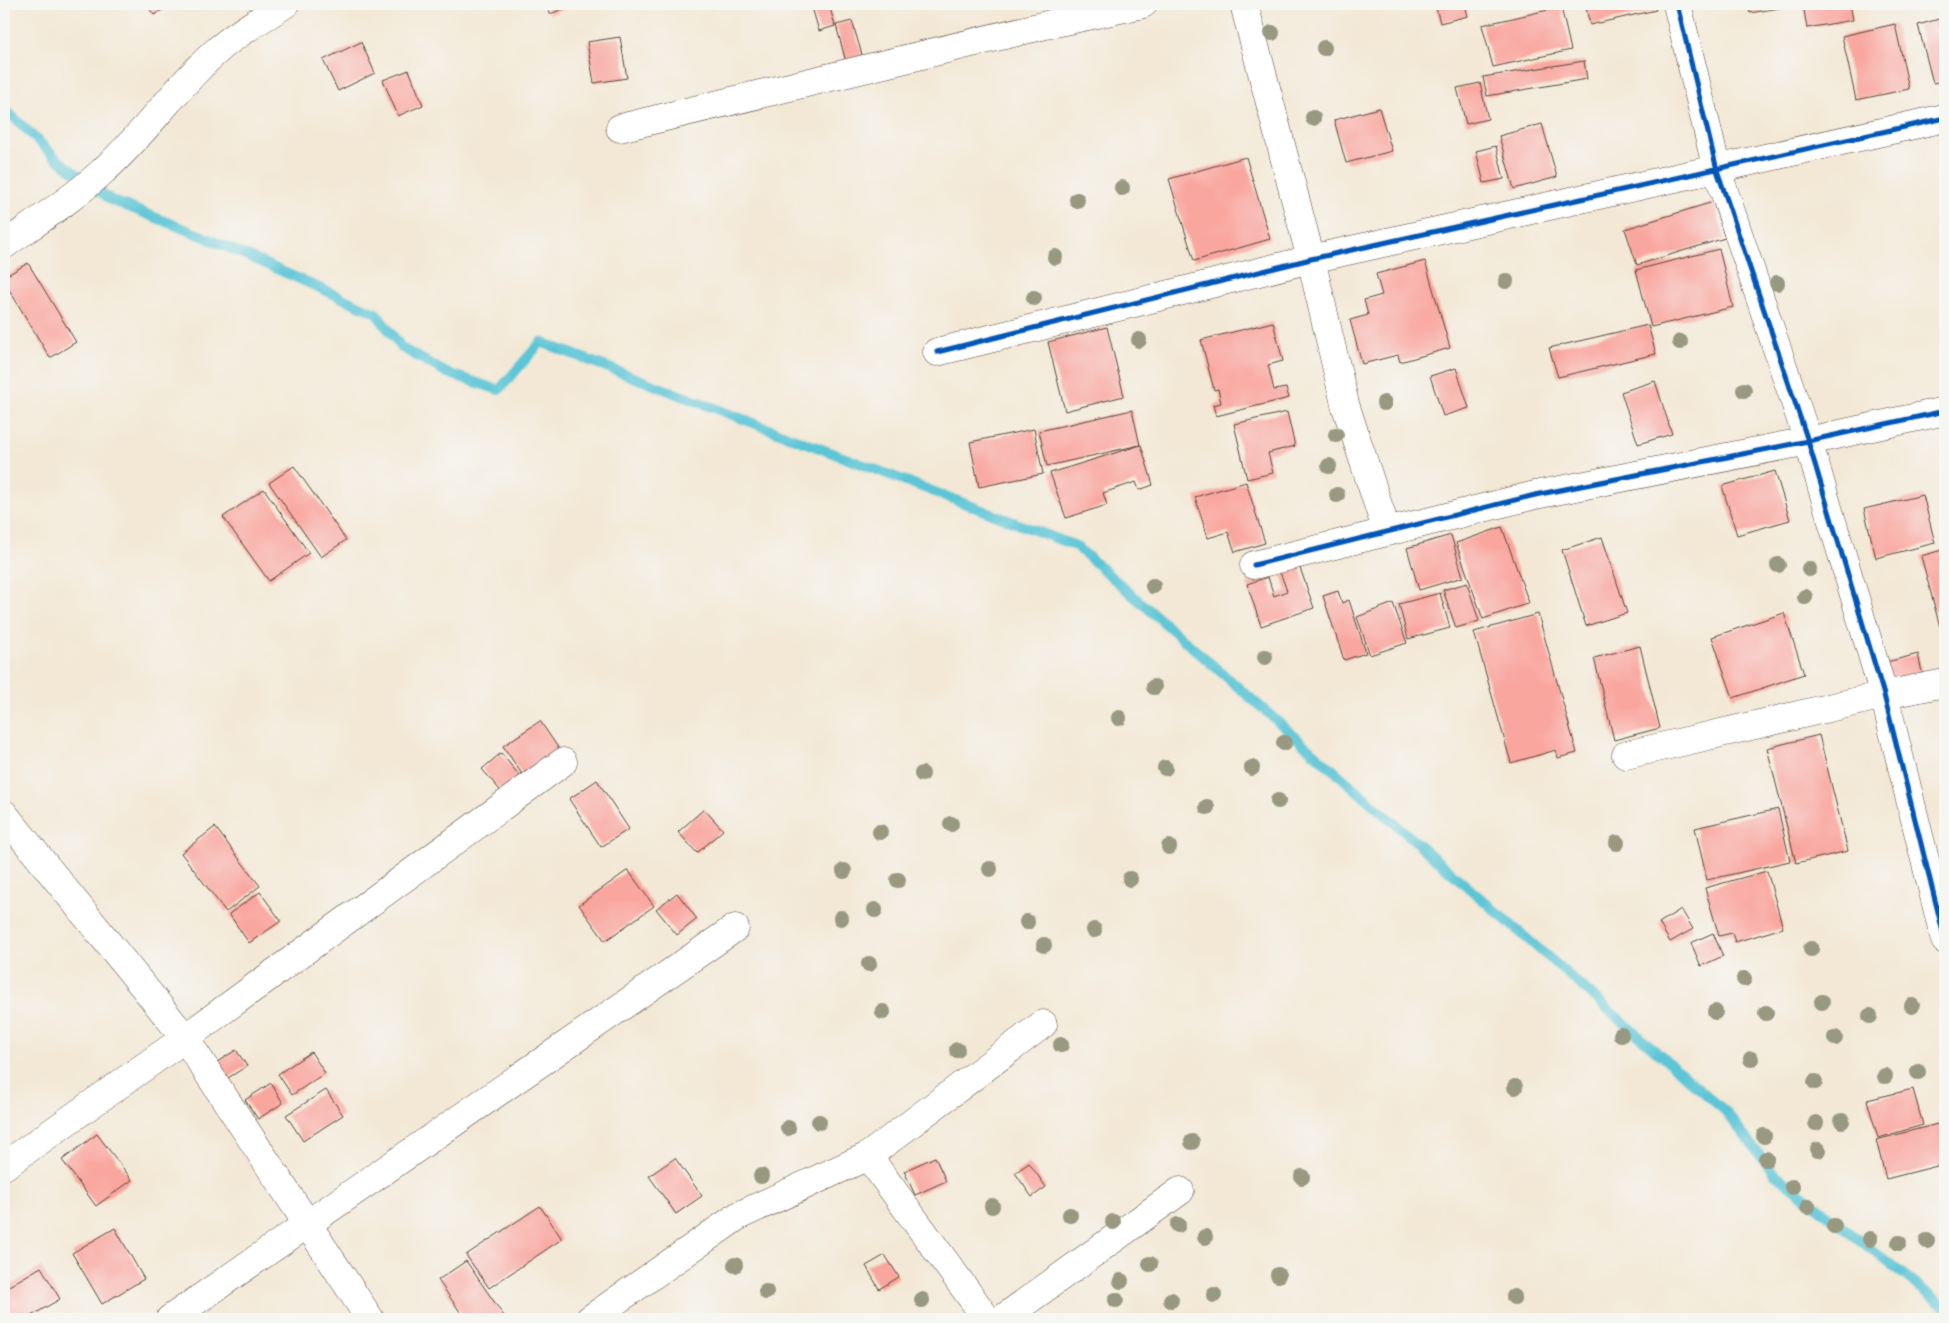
<svg xmlns="http://www.w3.org/2000/svg" width="1949" height="1323" font-family="'EB Garamond',serif">
<rect width="100%" height="100%" fill="#f6f6f2"/>
<filter id="ink" filterUnits="userSpaceOnUse"><feTurbulence type="fractalNoise" baseFrequency=".02" numOctaves="2"/><feDisplacementMap in="SourceGraphic" scale="10" xChannelSelector="R" yChannelSelector="G"/><feConvolveMatrix kernelMatrix="1 2 1 2 8 2 1 2 1" color-interpolation-filters="sRGB"/></filter>
<filter id="wash" filterUnits="userSpaceOnUse"><feTurbulence type="fractalNoise" baseFrequency=".0096" numOctaves="4" result="noise"/><feDisplacementMap in="SourceGraphic" scale="20" xChannelSelector="R" yChannelSelector="G"/><feGaussianBlur stdDeviation="1.12" result="paint"/><feColorMatrix in="noise" values="0 0 0 0 0 0 0 0 0 0 0 0 0 0 0 0 0 1.4 0 .05"/><feComposite in="paint" operator="in"/></filter>
<g filter="url(#wash)">
<rect width="100%" height="100%" fill="#f3e8d5"/>
<g fill="none" stroke-linecap="round" stroke-linejoin="round">
<path stroke="#5bc5d6" stroke-width="10" d="M4,108L56,158L111,200L202,236L376,313L402,348L447,373L499,390L541,342L1076,546L1725,1111L1774,1173L1945,1307"/>
</g>
<g id="blocks">
<path fill="#f9a69f" d="M146,4H171L154,15Z
M546,4H576L550,14Z
M811,4H829L835,26L819,31Z
M1435,4H1465L1468,16L1440,23Z
M1585,4H1654L1656,10L1590,25Z
M1748,4H1791V6L1750,13Z
M1803,4H1850L1853,20L1807,28Z
M1561,7L1571,50L1493,67L1482,25Z
M1939,19L1945,43V81L1933,83L1918,25Z
M852,21L863,58L846,62L836,25Z
M1895,24L1909,89L1856,100L1842,36Z
M620,37L627,78L594,83L587,42Z
M361,42L375,73L338,91L323,60Z
M1584,61L1587,79L1487,96L1483,77Z
M409,70L423,105L398,116L383,80Z
M1480,83L1488,119L1466,124L1457,88Z
M1379,108L1392,151L1346,163L1334,120Z
M1542,124L1557,177L1514,189L1499,136Z
M1496,146L1504,179L1484,183L1476,151Z
M1246,157L1270,239L1194,261L1169,179Z
M1713,202L1725,238L1637,265L1625,229Z
M1719,249L1733,307L1651,327L1636,270Z
M1425,261L1450,348L1400,362L1398,355L1362,364L1350,320L1368,315L1364,300L1382,295L1376,274Z
M28,263L76,342L50,358L4,281V277Z
M1273,322L1283,361L1268,365L1274,390L1286,388L1289,398L1216,416L1213,405L1221,403L1218,389L1214,390L1201,340Z
M1648,325L1656,354L1558,377L1549,348Z
M1107,327L1124,396L1065,411L1048,342Z
M1456,368L1469,408L1443,416L1430,376Z
M1655,381L1672,434L1638,444L1621,392Z
M1132,410L1140,445L1047,466L1039,431Z
M1287,412L1295,446L1268,453L1273,473L1247,479L1234,424Z
M1034,429L1043,474L979,487L970,442Z
M1141,445L1153,485L1139,490L1136,482L1103,493L1107,505L1066,518L1050,473Z
M294,466L346,540L321,557L269,483Z
M1775,471L1790,520L1737,535L1722,486Z
M1246,482L1265,543L1235,552L1228,532L1208,538L1195,497Z
M264,489L309,553L269,581L223,517Z
M1923,495L1935,543L1876,558L1864,509Z
M1502,527L1529,603L1483,619L1456,543Z
M1451,535L1463,577L1419,590L1407,548Z
M1602,537L1627,613L1586,626L1562,550Z
M1942,550L1945,562V626L1940,627L1921,556Z
M1299,565L1314,608L1261,626L1247,584L1268,577L1274,596L1287,591L1280,572Z
M1467,583L1479,621L1456,628L1443,590Z
M1338,591L1342,603L1349,600L1366,653L1344,660L1323,596Z
M1440,593L1450,628L1408,639L1399,604Z
M1393,603L1407,643L1370,655L1357,617Z
M1784,613L1804,674L1733,698L1712,637Z
M1538,614L1577,753L1558,758L1556,750L1511,763L1474,632Z
M1640,646L1660,728L1614,740L1594,658Z
M1918,654L1923,677L1885,687L1879,664Z
M540,721L559,749L522,774L503,746Z
M1819,735L1848,851L1796,863L1767,748Z
M501,753L523,780L504,795L482,769Z
M597,780L629,829L601,847L569,799Z
M704,809L723,830L697,853L678,832Z
M1778,809L1790,861L1707,880L1695,828Z
M215,827L260,886L226,912L181,853Z
M628,870L654,906L605,941L579,905Z
M1767,871L1783,928L1735,942L1732,933L1719,936L1705,888Z
M260,892L281,921L249,943L229,914Z
M677,893L697,919L677,935L656,909Z
M1681,909L1693,929L1670,942L1659,923Z
M1713,933L1723,956L1701,966L1691,943Z
M236,1050L247,1066L228,1078L217,1062Z
M311,1052L325,1073L292,1095L278,1074Z
M271,1083L283,1103L258,1119L245,1100Z
M1913,1089L1923,1125L1878,1138L1867,1100Z
M326,1090L343,1115L303,1141L286,1115Z
M1945,1122V1164L1886,1179L1876,1140Z
M97,1134L132,1180L96,1206L62,1160Z
M935,1157L946,1181L915,1195L904,1171Z
M675,1158L702,1196L676,1214L649,1176Z
M1029,1163L1046,1187L1032,1197L1015,1173Z
M540,1206L562,1239L489,1288L466,1255Z
M115,1228L144,1279L102,1304L72,1253Z
M885,1255L899,1277L879,1289L866,1266Z
M466,1261L506,1319H465L438,1280Z
M41,1267L60,1299L26,1319H4V1289Z"/>
</g>
</g>
<g filter="url(#ink)">
<use href="#blocks" fill-opacity="0" stroke="#574639" stroke-width="1"/>
<g fill="none" stroke-linecap="round" stroke-linejoin="round">
<defs>
<path id="street" d="M1244,4L1311,259L1345,404L1387,532
M1677,4L1717,170L1808,441L1884,695L1945,940
M620,128L1050,24L1143,4
M4,245C38,221 74,198 104,170C146,133 177,85 219,49C238,32 264,18 285,4
M937,352L1311,259L1945,118
M1254,565L1535,495L1808,441L1945,411
M1626,755L1884,695L1945,683
M4,814L185,1038L370,1319
M868,1156L987,1319
M4,1166L185,1038L563,762
M170,1319L735,928
M590,1319L738,1216L868,1156L1043,1024
M1002,1319L1180,1191"/>
</defs>
<use href="#street" stroke="#574639" stroke-width="29"/>
<use href="#street" stroke="#fff" stroke-width="28"/>
<defs>
<path id="cycleway" d="M1677,4L1717,170L1808,441L1884,695L1945,940
M937,352L1311,259L1945,118
M1254,565L1535,495L1808,441L1945,411"/>
</defs>
<use href="#cycleway" stroke="#f6f6f2" stroke-width="8"/>
<use href="#cycleway" stroke="#0057b8" stroke-width="5"/>
</g>
<g fill="#999881">
<circle cx="1272" cy="33" r="8"/>
<circle cx="1324" cy="48" r="8"/>
<circle cx="1313" cy="118" r="8"/>
<circle cx="1122" cy="188" r="8"/>
<circle cx="1077" cy="200" r="8"/>
<circle cx="1055" cy="257" r="8"/>
<circle cx="1506" cy="281" r="8"/>
<circle cx="1777" cy="283" r="8"/>
<circle cx="1034" cy="298" r="8"/>
<circle cx="1139" cy="340" r="8"/>
<circle cx="1680" cy="342" r="8"/>
<circle cx="1744" cy="390" r="8"/>
<circle cx="1384" cy="403" r="8"/>
<circle cx="1336" cy="435" r="8"/>
<circle cx="1329" cy="466" r="8"/>
<circle cx="1337" cy="495" r="8"/>
<circle cx="1778" cy="565" r="8"/>
<circle cx="1809" cy="569" r="8"/>
<circle cx="1153" cy="586" r="8"/>
<circle cx="1805" cy="597" r="8"/>
<circle cx="1265" cy="657" r="8"/>
<circle cx="1154" cy="687" r="8"/>
<circle cx="1119" cy="718" r="8"/>
<circle cx="1284" cy="743" r="8"/>
<circle cx="1165" cy="768" r="8"/>
<circle cx="1252" cy="768" r="8"/>
<circle cx="922" cy="774" r="8"/>
<circle cx="1278" cy="801" r="8"/>
<circle cx="1207" cy="807" r="8"/>
<circle cx="951" cy="824" r="8"/>
<circle cx="880" cy="832" r="8"/>
<circle cx="1617" cy="843" r="8"/>
<circle cx="1169" cy="847" r="8"/>
<circle cx="990" cy="869" r="8"/>
<circle cx="844" cy="871" r="8"/>
<circle cx="1130" cy="879" r="8"/>
<circle cx="898" cy="880" r="8"/>
<circle cx="875" cy="910" r="8"/>
<circle cx="841" cy="918" r="8"/>
<circle cx="1027" cy="922" r="8"/>
<circle cx="1094" cy="930" r="8"/>
<circle cx="1044" cy="945" r="8"/>
<circle cx="1811" cy="949" r="8"/>
<circle cx="869" cy="964" r="8"/>
<circle cx="1744" cy="979" r="8"/>
<circle cx="1822" cy="1002" r="8"/>
<circle cx="1912" cy="1006" r="8"/>
<circle cx="883" cy="1012" r="8"/>
<circle cx="1715" cy="1012" r="8"/>
<circle cx="1766" cy="1013" r="8"/>
<circle cx="1870" cy="1016" r="8"/>
<circle cx="1621" cy="1035" r="8"/>
<circle cx="1835" cy="1038" r="8"/>
<circle cx="1061" cy="1045" r="8"/>
<circle cx="957" cy="1050" r="8"/>
<circle cx="1751" cy="1059" r="8"/>
<circle cx="1918" cy="1072" r="8"/>
<circle cx="1885" cy="1076" r="8"/>
<circle cx="1815" cy="1082" r="8"/>
<circle cx="1515" cy="1087" r="8"/>
<circle cx="1842" cy="1121" r="8"/>
<circle cx="819" cy="1122" r="8"/>
<circle cx="1816" cy="1123" r="8"/>
<circle cx="788" cy="1128" r="8"/>
<circle cx="1764" cy="1136" r="8"/>
<circle cx="1192" cy="1142" r="8"/>
<circle cx="1818" cy="1150" r="8"/>
<circle cx="1766" cy="1159" r="8"/>
<circle cx="761" cy="1176" r="8"/>
<circle cx="1302" cy="1177" r="8"/>
<circle cx="1792" cy="1187" r="8"/>
<circle cx="992" cy="1206" r="8"/>
<circle cx="1808" cy="1207" r="8"/>
<circle cx="1070" cy="1215" r="8"/>
<circle cx="1113" cy="1222" r="8"/>
<circle cx="1178" cy="1225" r="8"/>
<circle cx="1834" cy="1226" r="8"/>
<circle cx="1205" cy="1237" r="8"/>
<circle cx="1870" cy="1239" r="8"/>
<circle cx="1927" cy="1241" r="8"/>
<circle cx="1899" cy="1243" r="8"/>
<circle cx="1150" cy="1264" r="8"/>
<circle cx="735" cy="1265" r="8"/>
<circle cx="1278" cy="1275" r="8"/>
<circle cx="1121" cy="1281" r="8"/>
<circle cx="766" cy="1292" r="8"/>
<circle cx="1214" cy="1295" r="8"/>
<circle cx="1514" cy="1297" r="8"/>
<circle cx="922" cy="1300" r="8"/>
<circle cx="1116" cy="1300" r="8"/>
<circle cx="1171" cy="1300" r="8"/>
</g>
</g>
<rect width="1949" height="1323" fill="none" stroke="#f6f6f2" stroke-width="20"/>
</svg>
